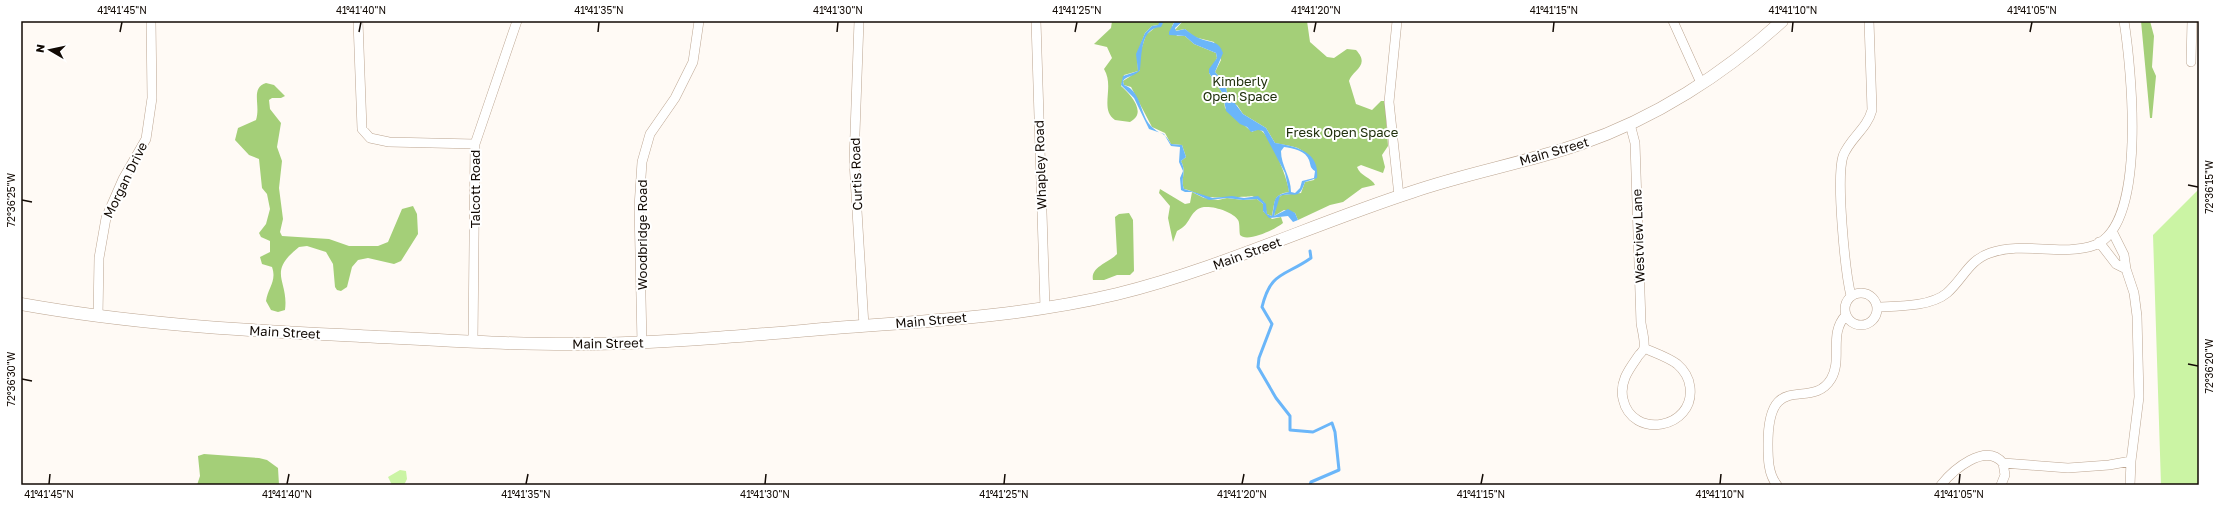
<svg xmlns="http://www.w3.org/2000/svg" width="2220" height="506" font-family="'Golos Text',sans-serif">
<rect width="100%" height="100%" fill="#fffaf5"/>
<path fill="#cbf4a4" d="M2199,189V485H2161L2153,235Z
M400,470L406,471L407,479L404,485H392L388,477Z"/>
<path fill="#a4cf78" d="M1112,21L1161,22L1158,25L1152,26L1145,33L1137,54L1138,71L1124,75L1121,86C1130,94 1148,113 1130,122L1115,120C1099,109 1115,87 1104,69L1112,58L1107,47L1094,44L1111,28Z
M1163,21H1175L1172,26L1177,36H1185L1194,44L1216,53L1217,58L1209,73L1223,94L1225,108L1252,132C1254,131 1257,129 1260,130C1270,134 1289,181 1289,192C1273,194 1275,202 1272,216L1267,214L1264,202L1252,196C1250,197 1211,198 1208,197C1199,195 1193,191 1184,189C1180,179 1187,172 1181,161L1186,157L1182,145L1171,144L1165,133L1152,127L1131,87L1124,85L1123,81L1140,70V53L1146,35Z
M1183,21H1307L1310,42L1327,57L1334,58L1347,49L1356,50C1371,66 1352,70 1349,81L1356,104L1372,110L1381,101H1385L1388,146L1382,155L1385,167L1383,173L1361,165L1357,167C1360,176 1372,178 1375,185L1362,188L1343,202L1330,205L1298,220L1295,213L1284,210L1274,216L1278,198L1282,195L1301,193L1305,182L1314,180L1317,173C1304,147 1303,148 1275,143L1266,128L1243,114L1237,105L1229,102L1225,83L1215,72L1221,60L1214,42L1194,37L1185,29L1174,31Z
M2141,21H2150L2154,36L2152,67L2156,76L2152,118H2150Z
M266,83L274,85L285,96L281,98H272L269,100L270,109L281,123L277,147L282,161L279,188L283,219L280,232L282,236L329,239L349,246H378L388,242L402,209L413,206L417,214L418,234L401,261L394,264L368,258L358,260L352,267L347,287L341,291L337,290L335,287L333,264L326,252L307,246L299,247C266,273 289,280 285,310L278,312L271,310L266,301C268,288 277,281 272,267L262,264L260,257L270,252V241L261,237L259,233L266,224L270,209L267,194L262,188L259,159L249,155L235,140L238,128L256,120C261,105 250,88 266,83Z
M1160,189L1185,204L1190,203L1192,192L1204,198L1218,200L1227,198L1243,200L1257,199L1263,204V211L1272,219L1281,217L1283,223C1276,229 1247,243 1240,235C1239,230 1240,223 1238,220C1233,211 1206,203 1198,209C1188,216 1190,225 1177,231L1173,242L1168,218L1170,206L1159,193Z
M1129,213L1133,220L1134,271L1130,275H1117L1104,280H1093C1090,267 1110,262 1117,254L1115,217L1119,214Z
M204,454L259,458L267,460L278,468L279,485H197L200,476L198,456Z"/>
<path fill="#6bb6f9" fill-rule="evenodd" d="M1160,21L1163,23L1161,27C1140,28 1142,55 1140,70C1135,77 1127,75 1123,81L1124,85C1143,92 1139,116 1153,128C1162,136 1163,130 1171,144L1182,145L1186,157L1181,161C1187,172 1180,179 1184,189L1213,198L1232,196L1244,198L1258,196L1266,204L1267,214L1272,216C1276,200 1271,196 1289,192L1285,173L1263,131L1258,130L1251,132L1247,127L1240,124L1226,111L1223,94L1209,73V69L1217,58L1216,53L1194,44L1185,36L1169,35V32L1175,21H1183L1175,28L1176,31L1185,29C1190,33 1195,37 1201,39C1212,43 1219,41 1223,53L1215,72L1225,83L1229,102H1234L1243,114L1266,128L1275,143C1295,146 1320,151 1317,178L1305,182C1298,202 1295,191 1280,196L1274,216L1288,209L1295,213L1298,220L1293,222L1288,216L1269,218L1263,211V204L1257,199L1243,200L1227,198L1209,200L1192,192H1185L1181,190L1180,178L1183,171L1179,162L1180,147L1171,146L1164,134L1149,129L1134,98L1121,85L1123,76L1138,71L1136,54L1145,33L1152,26L1158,25ZM1284,147C1293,148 1306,151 1309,160C1311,166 1310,168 1315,171L1314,178L1302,181L1300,188L1295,193L1291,192C1291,176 1281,166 1281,151Z"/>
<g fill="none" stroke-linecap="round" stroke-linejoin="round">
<path stroke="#6bb6f9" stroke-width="3" d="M1310,485L1311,482L1339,470L1335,432L1332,423L1313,432L1290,430V416L1276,398L1258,367L1259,358L1272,324L1262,307C1271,271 1284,277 1311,258L1310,251"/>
<defs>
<path id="minor" d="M358,21L362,129L370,138L389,142L475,144
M859,21L854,161L864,326
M1036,21L1045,308
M1397,21L1389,102L1399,196
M1673,21L1701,83
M2191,62L2192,21
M1630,124L1635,143L1641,323C1642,330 1645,340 1644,347C1644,350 1641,353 1639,355C1630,368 1619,381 1623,399C1632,440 1695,429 1690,387C1689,378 1684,370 1677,364C1668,357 1655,353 1644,348
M2112,231L2124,255L2126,269L2134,293L2137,316L2139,397L2131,461L2130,485
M2099,242L2116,264L2126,269
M1845 309a16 16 0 1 1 32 0a16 16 0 1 1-32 0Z
M1851,296C1845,271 1836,179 1843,156C1850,138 1867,129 1872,110L1869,21
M1877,307C1898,306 1930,307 1947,293C1963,279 1969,260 1990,253C2023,241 2062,257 2095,245C2148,224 2131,66 2124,21
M98,316L99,258L106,218L123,179L146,139L152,98L151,21
M473,341L475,144L517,21
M642,343L639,207L642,162L650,134L675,98L693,62L699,21
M2003,463L2068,468L2109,465L2131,461
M1777,485C1768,474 1768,458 1768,444C1768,367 1811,412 1831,379C1843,359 1828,334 1846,315
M1941,485C1953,470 1985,442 2003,463L2005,475L2001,485"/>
<path id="secondary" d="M21,304C127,323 234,330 341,335C423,339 506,345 588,344C671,343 753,335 835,328C930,321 1025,316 1117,294C1219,269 1313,224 1412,192C1467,173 1525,163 1580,144C1654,119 1724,74 1782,21"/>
</defs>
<use href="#minor" stroke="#bca591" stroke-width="10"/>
<use href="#secondary" stroke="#bca591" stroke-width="13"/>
<use href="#minor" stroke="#fff" stroke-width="9"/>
<use href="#secondary" stroke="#fff" stroke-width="12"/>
</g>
<path fill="none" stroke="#120a04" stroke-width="1.5" d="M120,32L122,22M359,32L361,22M598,32L599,22M837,32L838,22M1075,32L1077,22M1314,32L1316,22M1553,32L1554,22M1792,32L1793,22M2030,32L2032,22M2188,185L2198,187M22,200L32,202M2188,364L2198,366M22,379L32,381M49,484L50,474M287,484L289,474M526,484L528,474M765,484L766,474M1004,484L1005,474M1242,484L1244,474M1481,484L1483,474M1720,484L1721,474M1959,484L1960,474"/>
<g text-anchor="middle" stroke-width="4" stroke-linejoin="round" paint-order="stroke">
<g font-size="13" fill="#20300c" stroke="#fff">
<text x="1240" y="86">Kimberly<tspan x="1240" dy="15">Open Space</tspan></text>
<text x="1342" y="137">Fresk Open Space</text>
</g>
<g font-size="13" fill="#120a04" stroke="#fff">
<text transform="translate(1554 151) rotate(-16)" y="5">Main Street</text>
<text transform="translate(1040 165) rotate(-92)" y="5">Whapley Road</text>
<text transform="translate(856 174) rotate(-92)" y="5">Curtis Road</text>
<text transform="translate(125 180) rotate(-64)" y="5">Morgan Drive</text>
<text transform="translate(475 189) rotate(-90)" y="5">Talcott Road</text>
<text transform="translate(642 235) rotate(-90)" y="5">Woodbridge Road</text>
<text transform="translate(1638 236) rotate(-92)" y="5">Westview Lane</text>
<text transform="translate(1247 253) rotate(-20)" y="5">Main Street</text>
<text transform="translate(931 320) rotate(-5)" y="5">Main Street</text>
<text transform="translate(285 332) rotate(3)" y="5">Main Street</text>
<text transform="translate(608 343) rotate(-1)" y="5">Main Street</text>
</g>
</g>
<rect width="2220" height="506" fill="none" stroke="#ffffff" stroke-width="44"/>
<g transform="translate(50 50) rotate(279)" stroke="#ffffff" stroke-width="3" paint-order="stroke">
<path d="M0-3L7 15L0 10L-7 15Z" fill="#120a04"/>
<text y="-6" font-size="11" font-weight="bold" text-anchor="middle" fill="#120a04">N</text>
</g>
<rect x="22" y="22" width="2176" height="462" fill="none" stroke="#120a04" stroke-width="1.5"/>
<g font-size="10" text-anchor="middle" fill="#120a04">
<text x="122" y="14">41°41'45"N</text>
<text x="361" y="14">41°41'40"N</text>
<text x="599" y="14">41°41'35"N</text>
<text x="838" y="14">41°41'30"N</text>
<text x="1077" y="14">41°41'25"N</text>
<text x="1316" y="14">41°41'20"N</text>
<text x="1554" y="14">41°41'15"N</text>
<text x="1793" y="14">41°41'10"N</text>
<text x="2032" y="14">41°41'05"N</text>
<text transform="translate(2209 187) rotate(-90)" y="4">72°36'15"W</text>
<text transform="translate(11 200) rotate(-90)" y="4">72°36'25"W</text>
<text transform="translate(2209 366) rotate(-90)" y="4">72°36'20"W</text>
<text transform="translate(11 379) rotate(-90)" y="4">72°36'30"W</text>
<text x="49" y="498">41°41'45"N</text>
<text x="287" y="498">41°41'40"N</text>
<text x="526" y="498">41°41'35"N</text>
<text x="765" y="498">41°41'30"N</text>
<text x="1004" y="498">41°41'25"N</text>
<text x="1242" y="498">41°41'20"N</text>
<text x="1481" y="498">41°41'15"N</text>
<text x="1720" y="498">41°41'10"N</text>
<text x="1959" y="498">41°41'05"N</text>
</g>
</svg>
